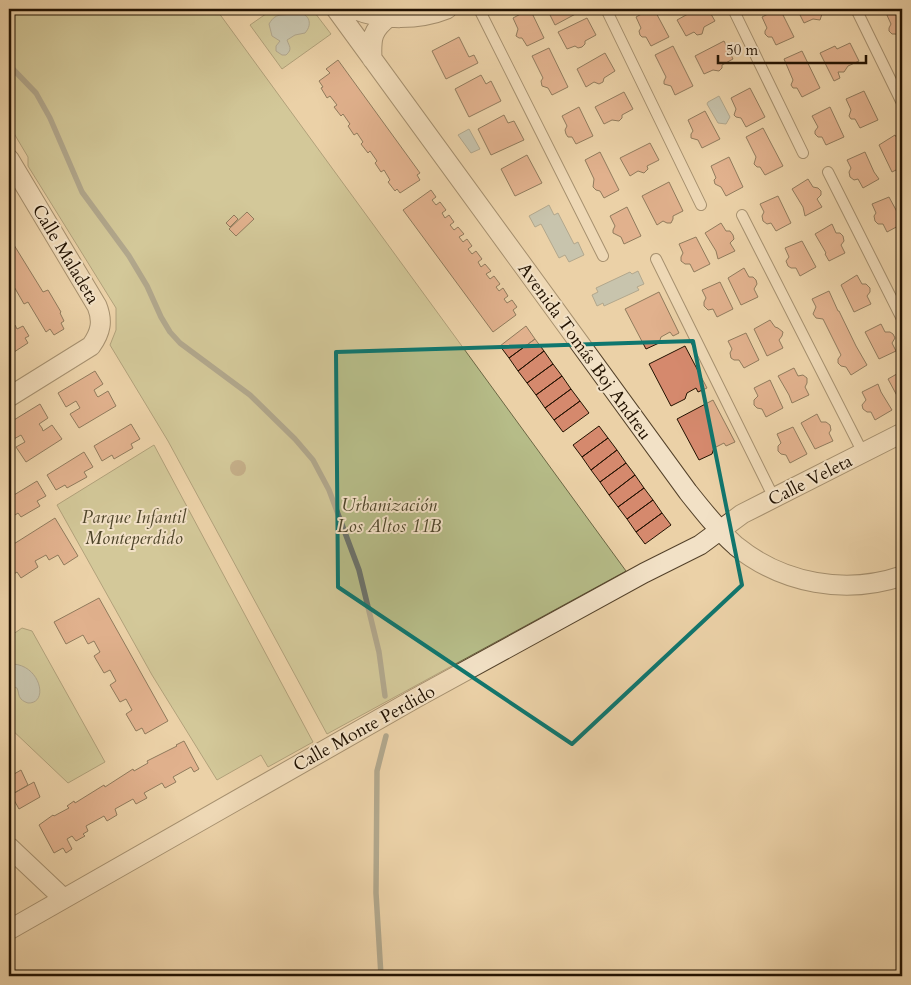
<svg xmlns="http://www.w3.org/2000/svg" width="911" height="985" font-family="Cardo,serif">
<rect width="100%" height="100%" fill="#ebd1a7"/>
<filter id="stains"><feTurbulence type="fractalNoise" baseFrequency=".004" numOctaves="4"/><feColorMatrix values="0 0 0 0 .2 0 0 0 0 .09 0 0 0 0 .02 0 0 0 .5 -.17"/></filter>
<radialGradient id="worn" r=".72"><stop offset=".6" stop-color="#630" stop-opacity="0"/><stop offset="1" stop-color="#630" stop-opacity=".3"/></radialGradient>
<path fill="#b6bc88" stroke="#6c6744" d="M9,9H216L626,571L327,734L168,441L110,345L116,330V308L28,166V157L9,125Z
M273,9H312L331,34L282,69L250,25Z
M154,445L313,742L268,767L261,755L217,780L152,675L57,505Z
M22,628L32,631L105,762L68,783L9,727V637Z"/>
<path fill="#9db4b3" stroke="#6c736c" d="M295,12C308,12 314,23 305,33L295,35L287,40C289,46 293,49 286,55H282L276,51V46L280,41L272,36L269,24C277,10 284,18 295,12Z
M719,96L730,117L726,124L718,123L707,104L708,102Z
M469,129L480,149L471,153L458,135Z
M549,205L554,215L558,213L574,244L578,242L584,255L569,262L565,255L559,258L541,224L535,227L529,216Z
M638,271L644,284L637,287L639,290L604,306L603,303L597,306L592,295L598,292L596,288L630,272L632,274Z
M9,664C40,662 50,704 28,703C25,702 23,701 21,699C18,696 19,692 17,688L9,685Z"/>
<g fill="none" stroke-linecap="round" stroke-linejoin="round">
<path stroke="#6c736c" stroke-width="5.5" d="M9,65L36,93L50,118L82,192L129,256L147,286L161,317L170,332L180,343L250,395L295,439L313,460L329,490L359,570L379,652L385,696
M381,976L376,893L377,771L386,736"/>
</g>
<path fill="#d5896d" stroke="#221201" d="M530,9L544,38L527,46L522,38H519L516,36L518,29L513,18Z
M547,9H582L583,10L555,25Z
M651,9H654L669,37L651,46L646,37H642L640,35L639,31L641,28L636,17Z
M697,9H708L715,21L704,27L702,34L697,35L694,32L686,36L677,20Z
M778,9H780L794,37L776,45L772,37H768L765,34V31L767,28L762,17Z
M797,9H832L822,14L820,20L813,19L804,23Z
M895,9H902V42L900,43L896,34H892L889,31V28L891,24L886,13Z
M587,18L596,35L585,41V44L582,47L578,48L575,46L567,49L558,32Z
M459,37L469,57L474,55L478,63L446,79L432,51Z
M724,41L733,59L722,65V68L719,71L713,70L704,74L695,56Z
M850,43L859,61L848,66L844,72H838L840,78L834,81L820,53L835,46L837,49Z
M673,46L693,86L675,95L671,86L664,84V81L666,77L655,55Z
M549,48L568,87L552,95L548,88L542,86L541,81L543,78L532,56Z
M802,51L820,88L802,97L797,88H793L791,85L793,80L784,59Z
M605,53L615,71L604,78L603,82L599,84L594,82L586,87L577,69Z
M338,60L420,173L417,175L420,180L400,193L397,189L395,191L388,182L390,180L384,170L381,172L375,163L377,161L370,151L368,153L361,144L363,142L357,133L354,135L348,126L350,124L343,114L341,116L334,107L337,105L330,96L327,98L321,88L323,87L319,81L330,73L326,69Z
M481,75L486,84L491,81L501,101L469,117L455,89Z
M750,88L765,117L746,127L741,118L736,117L734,115L736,109L731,98Z
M864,91L878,120L860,128L855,119H851L849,116L851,110L846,99Z
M624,92L633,109L622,115V118L619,121L612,120L604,124L595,107Z
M579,107L593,136L576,144L572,137H568L566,134L565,130L567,126L562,116Z
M830,107L844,137L826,145L822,137H818L815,134V131L818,127L812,116Z
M705,111L720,139L702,148L698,140L691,138V134L693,131L688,120Z
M504,115L508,123L514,121L524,140L491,155L478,129Z
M763,128L783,166L765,175L760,167H757L754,164L756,157L746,137Z
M895,135L900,143H902V167L892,172L879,145Z
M650,143L659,160L647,166L648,169L644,173L638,171L630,176L620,158Z
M600,152L619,190L604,198L600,191L596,190L593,187L594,179L585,160Z
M865,152L874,172L879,179L863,188L858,179L854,180L850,177L849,172L851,168L847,160Z
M527,155L542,183L515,196L501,169Z
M729,157L743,187L726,196L721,187L715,184L714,180L716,178L711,166Z
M808,179L813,187L818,188L821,191V195L817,199L822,207L805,216L803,207L792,189Z
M669,182L683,211L673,216V219L671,223H667L663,221L657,225L642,196Z
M431,190L436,197L432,200L436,205L440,202L446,210L442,213L445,218L449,215L454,222L450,225L454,230L458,227L464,234L459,237L463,242L467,239L472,246L468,249L472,254L476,251L482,259L478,262L481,267L485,264L491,271L486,274L490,279L494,276L500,284L496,287L499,291L503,288L508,296L504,299L507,303L512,300L517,307L513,310L516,315L493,332L403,210Z
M778,196L791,223L776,231L771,223L767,224L763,221L762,216L764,212L760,204Z
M889,197L902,221V224L887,232L883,224H878L875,221L874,216L876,213L872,204Z
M627,207L641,236L624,244L621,237L613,233V230L615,226L610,216Z
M247,212L254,219L236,236L229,229Z
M234,215L238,219L230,227L226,223Z
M721,223L726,231H730L733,235L734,239L730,243L735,251L718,259L716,251L705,233Z
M832,224L836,233H840L843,236L844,241L841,245L845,253L829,261L825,254L826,253L815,234Z
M696,237L710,264L694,272L690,264H685L681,261V257L683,253L679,244Z
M802,241L816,267L800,276L796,268H791L788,266L786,261L789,257L785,248Z
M14,245L43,292L48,290L61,312L60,313L64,321L61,323L64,329L54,335L50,329L46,332L28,302L24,304L9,278V247L10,249Z
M744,268L749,277H753L756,280L757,284L754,289L758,297L741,305L728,278Z
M857,275L862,284H866L870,288V292L867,296L871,304L854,312L841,285Z
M720,282L733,309L717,317L713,309L708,310L704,306V302L706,298L702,290Z
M829,291L838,311H839L856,346L867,365L851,375L846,367L841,366L838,363V359L841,355L823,319L816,318L813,314L816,307L812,299Z
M659,292L679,333L673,336L670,332L661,337L659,343L646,349L625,309Z
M770,320L775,327L778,328L783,332L782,336L779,340L783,348L767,356L754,329Z
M881,324L885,332H890L893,334L895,338L892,343L896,351L879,359L865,332Z
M15,325L17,329L23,326L29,336L25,338L28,343L11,354L9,351V329Z
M526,326L535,339L509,358L500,346Z
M746,333L759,360L744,368L739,360H734L731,358L730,353L732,349L728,341Z
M535,339L544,351L518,371L509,358Z
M685,346L707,388L698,392L696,388L687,393L685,399L671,406L649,364Z
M544,351L553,364L527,383L518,371Z
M553,364L562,376L536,395L527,383Z
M794,368L798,376L803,375L807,378V383L805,387L809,395L792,403L789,395L778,376Z
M95,371L103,384L94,390L97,396L98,397L108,391L116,406L79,428L70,414L80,408L76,401L66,407L58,393Z
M902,371V405L888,379Z
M562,376L571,389L545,408L536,395Z
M770,380L783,408L766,417L762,409L757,408L754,405V400L758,396L754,388Z
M878,384L881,392L892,410L875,420L871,412H867L863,409L862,405L866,400L862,392Z
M571,389L580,401L554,420L545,408Z
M713,400L735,442L726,446L724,443L714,448L712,454L699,460L677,419Z
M580,401L589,413L563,432L554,420Z
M40,404L48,418L39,424L42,428L43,431L52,425L62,439L26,462L16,447L25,442L21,435L12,440L9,435V423Z
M817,414L821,422H826L830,425L831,430L829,433L833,441L815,449L801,423Z
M131,424L140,439L131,444L133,448L114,459L112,455L102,461L94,446Z
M599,426L608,438L582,457L573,445Z
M793,427L807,454L790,463L786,455L781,454L778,451V446L781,443L777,434Z
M608,438L617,450L591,470L582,457Z
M617,450L626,463L600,482L591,470Z
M84,452L93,467L84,472L87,477L67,488L65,485L56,490L47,475Z
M626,463L635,475L609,495L600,482Z
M635,475L644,488L618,507L609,495Z
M37,481L46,496L37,501L40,506L21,517L18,513L9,519V498Z
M644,488L653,500L627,519L618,507Z
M653,500L662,513L636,532L627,519Z
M662,513L671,525L645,544L636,532Z
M55,518L78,556L64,565L58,555L49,560L46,555L35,561L38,567L21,578L17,572L9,577V547Z
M99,598L168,721L145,734L142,728L136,731L126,714L132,710L126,699L120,702L110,685L116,681L110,670L104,673L94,656L100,652L94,641L88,644L83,635L66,644L54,622Z
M184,741L199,769L194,772L191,767L173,777L176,782L165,788L162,783L144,793L147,798L136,804L133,799L115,809L117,815L107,821L104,816L86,826L88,831L83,834L85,836L76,841L72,836L67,839L72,849L66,853L63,848L54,853L39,825L53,815L54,816L69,808L67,806L74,801L75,803L104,785L105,787L133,769L134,771L148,763L147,761L177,746L176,745Z
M21,770L28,785L9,796V777Z
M34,782L40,797L19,809L14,800L9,803V796Z"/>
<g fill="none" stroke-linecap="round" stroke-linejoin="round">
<defs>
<path id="lane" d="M479,9L603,256
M606,9L701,205
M733,9L803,153
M856,9L902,103
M828,172L902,319
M742,215L863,453
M656,259L774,498"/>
<path id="street" d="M336,9L688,492C703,511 718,530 736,546C783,584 846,595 902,576
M354,9C381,21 420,20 447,9
M372,59C371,38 372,30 389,17
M9,159L97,306C103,321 101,332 91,346L9,397
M9,847L63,898
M9,930L416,698L644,573L700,545L742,514L902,433"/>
</defs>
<use href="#lane" stroke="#54422a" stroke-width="12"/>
<use href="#street" stroke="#54422a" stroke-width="21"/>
<use href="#lane" stroke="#f2e1c6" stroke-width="10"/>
<use href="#street" stroke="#f2e1c6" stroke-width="19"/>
</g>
<circle fill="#958462" cx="238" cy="468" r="8"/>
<path d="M0 0H911V985H0ZM693,341L742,585L572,744L338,587L336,352Z" fill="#ebd1a7" fill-opacity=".55" fill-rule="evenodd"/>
<path fill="none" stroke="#0f766e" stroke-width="4" stroke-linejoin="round" d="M693,341L742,585L572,744L338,587L336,352Z"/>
<g text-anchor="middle" stroke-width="4" stroke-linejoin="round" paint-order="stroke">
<g font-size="18" fill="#221201" stroke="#f2e1c6">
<text transform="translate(66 254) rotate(59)" y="6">Calle Maladeta</text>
<text transform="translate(585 351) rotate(54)" y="6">Avenida Tomás Boj Andreu</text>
<text transform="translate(810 480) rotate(-27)" y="6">Calle Veleta</text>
<text transform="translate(364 728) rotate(-29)" y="6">Calle Monte Perdido</text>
</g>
<g font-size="18" font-style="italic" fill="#4e452a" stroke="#f2e1c6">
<text x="389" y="511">Urbanización<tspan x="389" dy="21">Los Altos 11B</tspan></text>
<text x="134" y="523">Parque Infantil<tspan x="134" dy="21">Monteperdido</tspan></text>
</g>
</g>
<rect width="911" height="985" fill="none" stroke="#ebd1a7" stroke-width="30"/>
<rect x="10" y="10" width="891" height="965" fill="none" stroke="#221201" stroke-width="2.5"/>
<rect x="15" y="15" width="881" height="955" fill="none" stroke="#221201"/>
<path d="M718 55v8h148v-8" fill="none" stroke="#221201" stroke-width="2.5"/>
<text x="726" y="55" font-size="15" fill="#221201" stroke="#f2e1c6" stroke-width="4" paint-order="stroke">50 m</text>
<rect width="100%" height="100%" filter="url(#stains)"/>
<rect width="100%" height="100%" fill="url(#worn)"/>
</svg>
